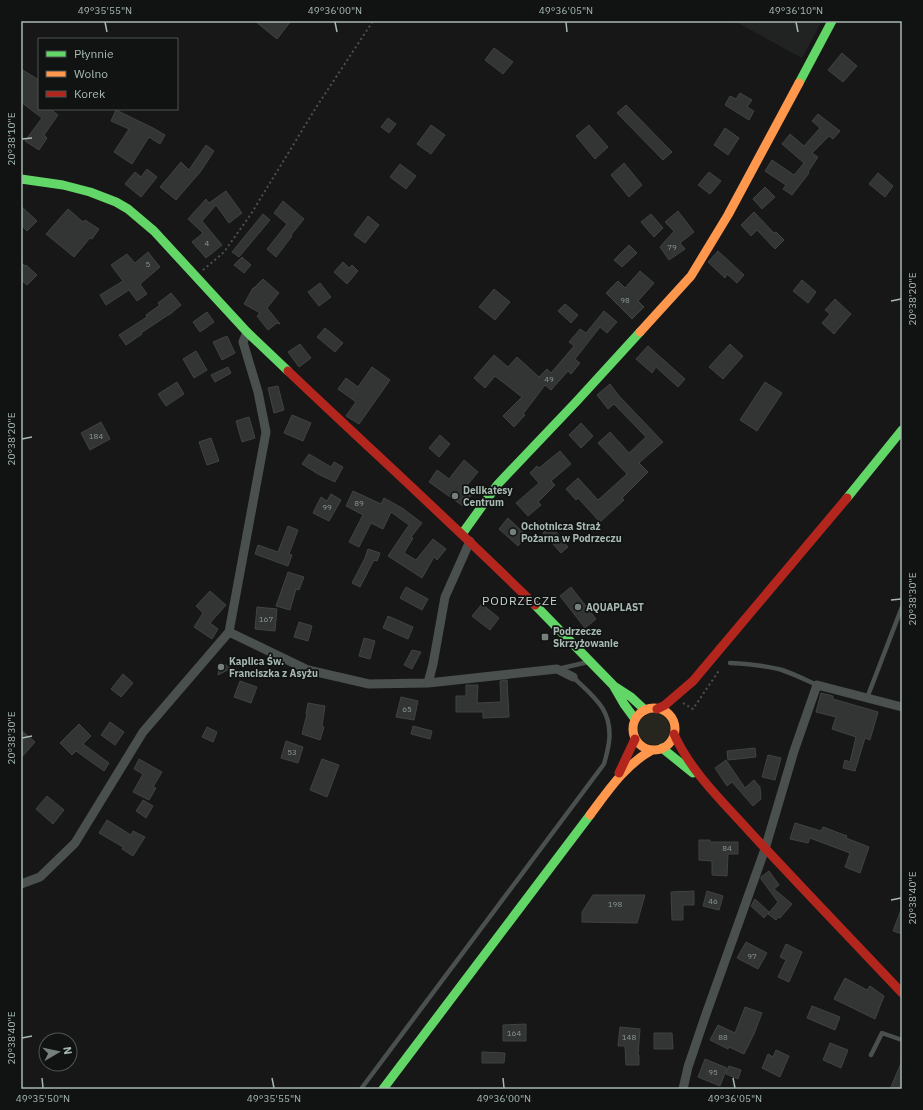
<svg xmlns="http://www.w3.org/2000/svg" width="923" height="1110" font-family="'IBM Plex Sans',sans-serif">
<rect width="100%" height="100%" fill="#171717"/>
<path fill="#212322" d="M725,21H822L802,58L736,22L729,23Z"/>
<path fill="#26261e" d="M638 729a16 16 0 1 1 32 0a16 16 0 1 1-32 0Z"/>
<path fill="#333534" stroke="#3f4342" d="M255,21H291L277,39Z
M494,48L513,62L503,74L485,60Z
M842,53L857,66L843,82L828,70Z
M21,69L39,80V109H50L58,115L44,135L47,138L39,150L25,141L42,118L21,102Z
M740,93L752,100L747,107L754,111L749,120L725,105L730,96L736,99Z
M626,105L672,152L663,160L617,113Z
M116,110L153,128L165,135L160,144L149,137L132,164L114,152L129,129L111,121Z
M818,114L840,131L833,139L829,136L812,153L818,157L808,172L809,173L792,195L783,189L786,185L765,171L772,160L794,175L804,163L782,144L790,134L804,146L820,128L812,121Z
M388,118L396,124L389,133L381,127Z
M431,125L445,135L431,154L417,144Z
M589,125L608,147L595,159L576,136Z
M725,128L739,138L728,155L714,145Z
M206,145L214,151L201,171L176,200L160,187L181,162L189,170Z
M624,163L642,185L629,197L611,175Z
M400,164L416,176L406,189L390,177Z
M147,169L157,177L141,197L125,184L135,172L141,177Z
M709,172L721,181L710,194L698,185Z
M878,173L893,186L885,197L869,184Z
M765,187L775,197L762,209L753,199Z
M226,191L242,213L229,223L216,205L202,221L222,245L206,258L192,242L203,233L188,219L206,199L209,203Z
M283,201L304,219L291,235L292,236L276,257L267,249L287,224L274,213Z
M21,206L37,221L27,231L21,225Z
M68,209L83,222L85,220L99,229L92,239L90,238L74,257L46,234Z
M678,211L694,232L680,243L685,249L669,260L660,247L674,231L665,222Z
M754,212L774,233L776,232L784,240L775,249L757,230L751,236L741,225Z
M263,214L270,220L239,257L232,252Z
M651,214L663,228L654,237L641,222Z
M368,216L379,225L365,243L354,235Z
M629,245L637,253L622,267L614,260Z
M718,251L744,275L737,283L727,274L725,278L708,262Z
M148,252L160,267L140,284L147,294L137,301L129,290L106,305L100,295L123,281L111,265L127,254L135,263Z
M242,257L251,265L244,273L234,265Z
M21,262L25,266L26,265L37,275L27,285L21,280Z
M343,262L349,268L352,265L358,271L347,284L334,272Z
M640,271L654,283L638,301L644,307L632,319L606,293L618,281L625,288Z
M263,279L279,293L267,308L280,324L277,323L268,330L257,316L260,313L244,304L253,288H254Z
M802,280L816,292L808,303L793,291Z
M320,283L331,297L319,306L308,292Z
M494,289L510,302L495,320L479,307Z
M171,293L181,305L169,315H168L141,333L142,334L126,345L119,335L147,317L146,315L160,305L158,303Z
M835,299L851,314L834,334L822,323L830,314L825,310Z
M565,304L578,315L571,323L558,311Z
M604,311L617,322L607,333L600,327L575,359L580,363L571,374L568,371L551,390L545,385L523,414L525,415L514,427L503,416L522,397L495,376L485,388L474,378L494,355L508,367L517,357L539,377L547,369L551,373L574,346L569,342L580,329L586,333Z
M207,312L214,322L200,332L193,322Z
M325,328L343,343L335,352L317,337Z
M227,336L235,353L222,360L213,342Z
M300,344L311,358L299,367L288,352Z
M730,344L743,356L723,379L709,367Z
M648,346L685,379L678,387L656,367L652,373L636,359Z
M196,351L207,370L194,378L183,359Z
M228,367L231,373L215,382L211,375Z
M372,367L390,380L359,424L346,416L356,402L338,389L346,378L358,387Z
M177,382L184,394L166,406L158,394Z
M765,382L782,393L757,431L740,420Z
M610,384L619,396L663,442L639,463L648,472L622,498L624,500L600,522L578,498L576,500L566,489L578,478L598,500L627,474L598,443L610,432L629,453L646,437L614,404L608,409L597,395Z
M278,386L284,410L274,413L268,388Z
M292,415L311,423L303,441L284,433Z
M249,417L255,438L242,442L236,421Z
M101,422L110,439L90,450L81,433Z
M581,423L593,436L581,448L569,435Z
M440,435L450,444L439,457L429,448Z
M211,438L219,461L207,465L199,442Z
M560,451L571,464L551,481L555,485L538,502L541,505L528,516L516,503L539,483L530,473L537,466L539,468Z
M309,454L331,467L334,462L343,467L335,482L318,474L302,464Z
M464,460L478,472L464,489L472,494L463,506L429,482L437,470L449,479Z
M353,491L381,504L384,498L402,508L422,523L411,537L413,538L404,553L416,560L433,539L446,549L437,560L434,557L422,578L388,556L409,525L391,512L383,529L371,523L359,547L349,542L363,515L346,506Z
M331,494L341,500L329,521L313,513L321,497L327,501Z
M508,518L527,536L518,546L499,529Z
M288,526L298,530L289,554L292,555L288,566L255,554L258,545L278,552Z
M551,526L568,547L561,553L543,533Z
M368,549L380,553L377,561L374,560L360,587L352,583L365,558Z
M288,572L304,577L299,590L296,589L290,610L276,606Z
M406,587L428,599L422,610L400,598Z
M571,587L596,619L585,628L560,596Z
M210,591L226,605L210,623L218,629L212,639L194,627L203,613L196,606Z
M482,604L499,618L490,630L472,616Z
M257,607L277,609L275,631L255,629Z
M388,616L413,627L408,639L383,628Z
M299,622L312,626L308,641L294,637Z
M364,638L375,641L370,659L359,656Z
M412,650L421,652L412,669L404,665Z
M220,662L231,668L218,675Z
M123,674L133,683L121,697L111,689Z
M507,680L509,717L483,718V712H456V696H466V685H478L477,703L501,702L500,681Z
M240,681L257,687L251,703L234,697Z
M821,693L833,696V699L878,712L870,740L865,738L855,771L843,768L845,760L850,762L856,737L832,729L836,717L816,712Z
M401,697L418,701L414,720L396,717Z
M308,703L325,706L322,726L324,727L320,740L302,734L307,714H306Z
M110,722L124,732L115,745L101,735Z
M79,724L91,736L83,744L109,763L104,771L76,751L72,755L60,743Z
M413,726L432,731L430,739L411,734Z
M207,727L217,732L213,742L202,737Z
M21,730L35,742L21,758Z
M286,741L303,747L298,763L281,758Z
M755,748L756,757L728,760L727,751Z
M768,755L781,758L775,780L762,777Z
M139,759L162,772L153,787L156,788L149,800L133,792L143,774L134,769Z
M322,759L339,765L327,797L310,790Z
M726,760L745,788L754,780L760,787L761,799L753,806L732,782L727,786L715,768Z
M47,796L64,810L53,824L36,809Z
M143,800L153,806L146,818L136,811Z
M107,820L131,835L133,831L145,837L133,856L122,849L123,847L99,833Z
M795,823L821,831L823,827L847,836L846,838L869,847L860,873L845,867L850,853L810,838L808,843L790,839Z
M699,840H710V842H738V854H728L727,876L712,875V861L699,860Z
M769,871L779,885L774,889L792,904L780,918L778,917L776,920L768,914L778,902L761,879V877Z
M694,891V905H683V920H672L671,892Z
M707,891L723,896L719,910L703,906Z
M593,895H645L637,923L582,922V912Z
M755,899L769,912L764,918L751,906Z
M901,910H902V934L893,931Z
M746,942L767,953L758,969L737,958Z
M786,944L802,952L789,982L778,977L786,960L780,957Z
M845,978L867,990L870,986L884,996L875,1019L834,999Z
M812,1006L840,1017L835,1030L807,1018Z
M745,1007L762,1013L754,1034L744,1054L729,1047L728,1049L710,1040L718,1025L735,1033Z
M526,1024V1041H503V1025Z
M620,1027L640,1029L638,1055H639V1065H626L625,1046H618Z
M654,1033H672L673,1049H654Z
M830,1043L848,1050L841,1068L823,1060Z
M776,1050L789,1056L780,1077L762,1068L768,1054L773,1057Z
M482,1052L505,1053L504,1063H482Z
M705,1059L727,1068L720,1086L698,1077Z
M902,1061V1089H890Z
M729,1066L741,1070L738,1079L726,1074Z"/>
<g fill="none" stroke-linecap="round" stroke-linejoin="round">
<path stroke="#4d514e" stroke-width="2" stroke-dasharray="2 3" stroke-linecap="butt" d="M203,270L224,252L251,214L317,106L373,21
M683,703L693,709L720,669"/>
<path stroke="#4a504e" stroke-width="4.5" d="M730,663C748,664 765,665 782,670C794,674 806,680 817,685
M558,669L588,662
M867,698L902,607
M871,1055L882,1033L902,1040
M361,1089L604,764C606,757 608,749 609,742C613,710 594,697 573,677"/>
<path stroke="#4a504e" stroke-width="9" d="M470,541L445,597L433,664L428,683L557,669L573,677
M229,632L308,670L369,684L428,683
M21,884L40,877L75,843L143,732L229,632L266,432L258,392L243,342L247,332
M683,1089L688,1067L705,1017L765,849L794,751L817,685L902,707"/>
<path stroke="#63d668" stroke-width="9" d="M799,83L832,21
M21,179L63,185L90,192L116,202L128,209L154,231L247,332L288,371
M847,498L902,430
M462,534L498,484L576,402L640,332
M535,605L613,685L624,704L635,719
M614,686L631,697L645,710
M662,748L693,773
M383,1089L590,815"/>
<path stroke="#ff974d" stroke-width="9" d="M640,332L691,276L728,215L799,83
M633 729a21 21 0 1 1 42 0a21 21 0 1 1-42 0Z
M590,815C608,791 625,765 652,750"/>
<path stroke="#b3261e" stroke-width="9" d="M288,371C370,449 454,525 535,605
M657,709L665,705L693,681L847,498
M674,734C691,772 722,801 750,832C800,886 851,939 902,993
M619,773L635,739"/>
</g>
<path fill="none" stroke="#a7b9b0" stroke-width="1.5" d="M105,22L107,32M335,22L337,32M566,22L567,32M796,22L798,32M22,139L32,138M891,301L901,299M22,439L32,437M891,600L901,599M22,738L32,736M891,900L901,898M22,1038L32,1036M42,1078L43,1088M272,1078L274,1088M503,1078L504,1088M733,1078L735,1088"/>
<g fill="#75807a" stroke="#111313" stroke-width="1.5">
<circle cx="455" cy="496" r="4"/>
<circle cx="513" cy="532" r="4"/>
<circle cx="578" cy="607" r="4"/>
<rect x="541" y="633" width="8" height="8" rx="2"/>
<circle cx="221" cy="667" r="4"/>
</g>
<g text-anchor="middle" stroke-width="3.5" stroke-linejoin="round" paint-order="stroke">
<g font-size="8" fill="#8a9891">
<text x="207" y="246">4</text>
<text x="672" y="250">79</text>
<text x="148" y="267">5</text>
<text x="625" y="303">98</text>
<text x="549" y="382">49</text>
<text x="96" y="439">184</text>
<text x="359" y="506">89</text>
<text x="327" y="510">99</text>
<text x="266" y="622">167</text>
<text x="407" y="712">65</text>
<text x="292" y="755">53</text>
<text x="727" y="851">84</text>
<text x="713" y="904">46</text>
<text x="615" y="907">198</text>
<text x="752" y="959">97</text>
<text x="514" y="1036">164</text>
<text x="629" y="1040">148</text>
<text x="723" y="1040">88</text>
<text x="713" y="1075">95</text>
</g>
<g font-size="10" font-weight="bold" fill="#a7b9b0" stroke="#111313" text-anchor="start">
<text x="463" y="494">Delikatesy<tspan x="463" dy="12">Centrum</tspan></text>
<text x="521" y="530">Ochotnicza Straż<tspan x="521" dy="12">Pożarna w Podrzeczu</tspan></text>
<text x="586" y="611">AQUAPLAST</text>
<text x="553" y="635">Podrzecze<tspan x="553" dy="12">Skrzyżowanie</tspan></text>
<text x="229" y="665">Kaplica Św.<tspan x="229" dy="12">Franciszka z Asyżu</tspan></text>
</g>
<g font-size="12" letter-spacing="1" fill="#c8d5cf" stroke="#111313">
<text x="520" y="605">PODRZECZE</text>
</g>
</g>
<rect width="923" height="1110" fill="none" stroke="#111313" stroke-width="44"/>
<rect x="38" y="38" width="140" height="72" fill="#111313" stroke="#4d5552"/>
<rect x="46" y="51" width="20" height="6" fill="#63d668" stroke="#4d5552"/>
<text x="74" y="58" font-size="12" fill="#a7b9b0">Płynnie</text>
<rect x="46" y="71" width="20" height="6" fill="#ff974d" stroke="#4d5552"/>
<text x="74" y="78" font-size="12" fill="#a7b9b0">Wolno</text>
<rect x="46" y="91" width="20" height="6" fill="#b3261e" stroke="#4d5552"/>
<text x="74" y="98" font-size="12" fill="#a7b9b0">Korek</text>
<g transform="translate(58 1052) rotate(81)"><circle r="19" fill="#111313" stroke="#4d5552"/>
<path d="M0-3L7 15L0 10L-7 15Z" fill="#75807a"/>
<text y="-6" font-size="11" font-weight="bold" text-anchor="middle" fill="#a7b9b0">N</text>
</g>
<rect x="22" y="22" width="879" height="1066" fill="none" stroke="#a7b9b0" stroke-width="1.5"/>
<g font-size="10" text-anchor="middle" fill="#a7b9b0">
<text x="105" y="14">49°35'55"N</text>
<text x="335" y="14">49°36'00"N</text>
<text x="566" y="14">49°36'05"N</text>
<text x="796" y="14">49°36'10"N</text>
<text transform="translate(11 139) rotate(-90)" y="4">20°38'10"E</text>
<text transform="translate(912 299) rotate(-90)" y="4">20°38'20"E</text>
<text transform="translate(11 439) rotate(-90)" y="4">20°38'20"E</text>
<text transform="translate(912 599) rotate(-90)" y="4">20°38'30"E</text>
<text transform="translate(11 738) rotate(-90)" y="4">20°38'30"E</text>
<text transform="translate(912 898) rotate(-90)" y="4">20°38'40"E</text>
<text transform="translate(11 1038) rotate(-90)" y="4">20°38'40"E</text>
<text x="43" y="1102">49°35'50"N</text>
<text x="274" y="1102">49°35'55"N</text>
<text x="504" y="1102">49°36'00"N</text>
<text x="735" y="1102">49°36'05"N</text>
</g>
</svg>
